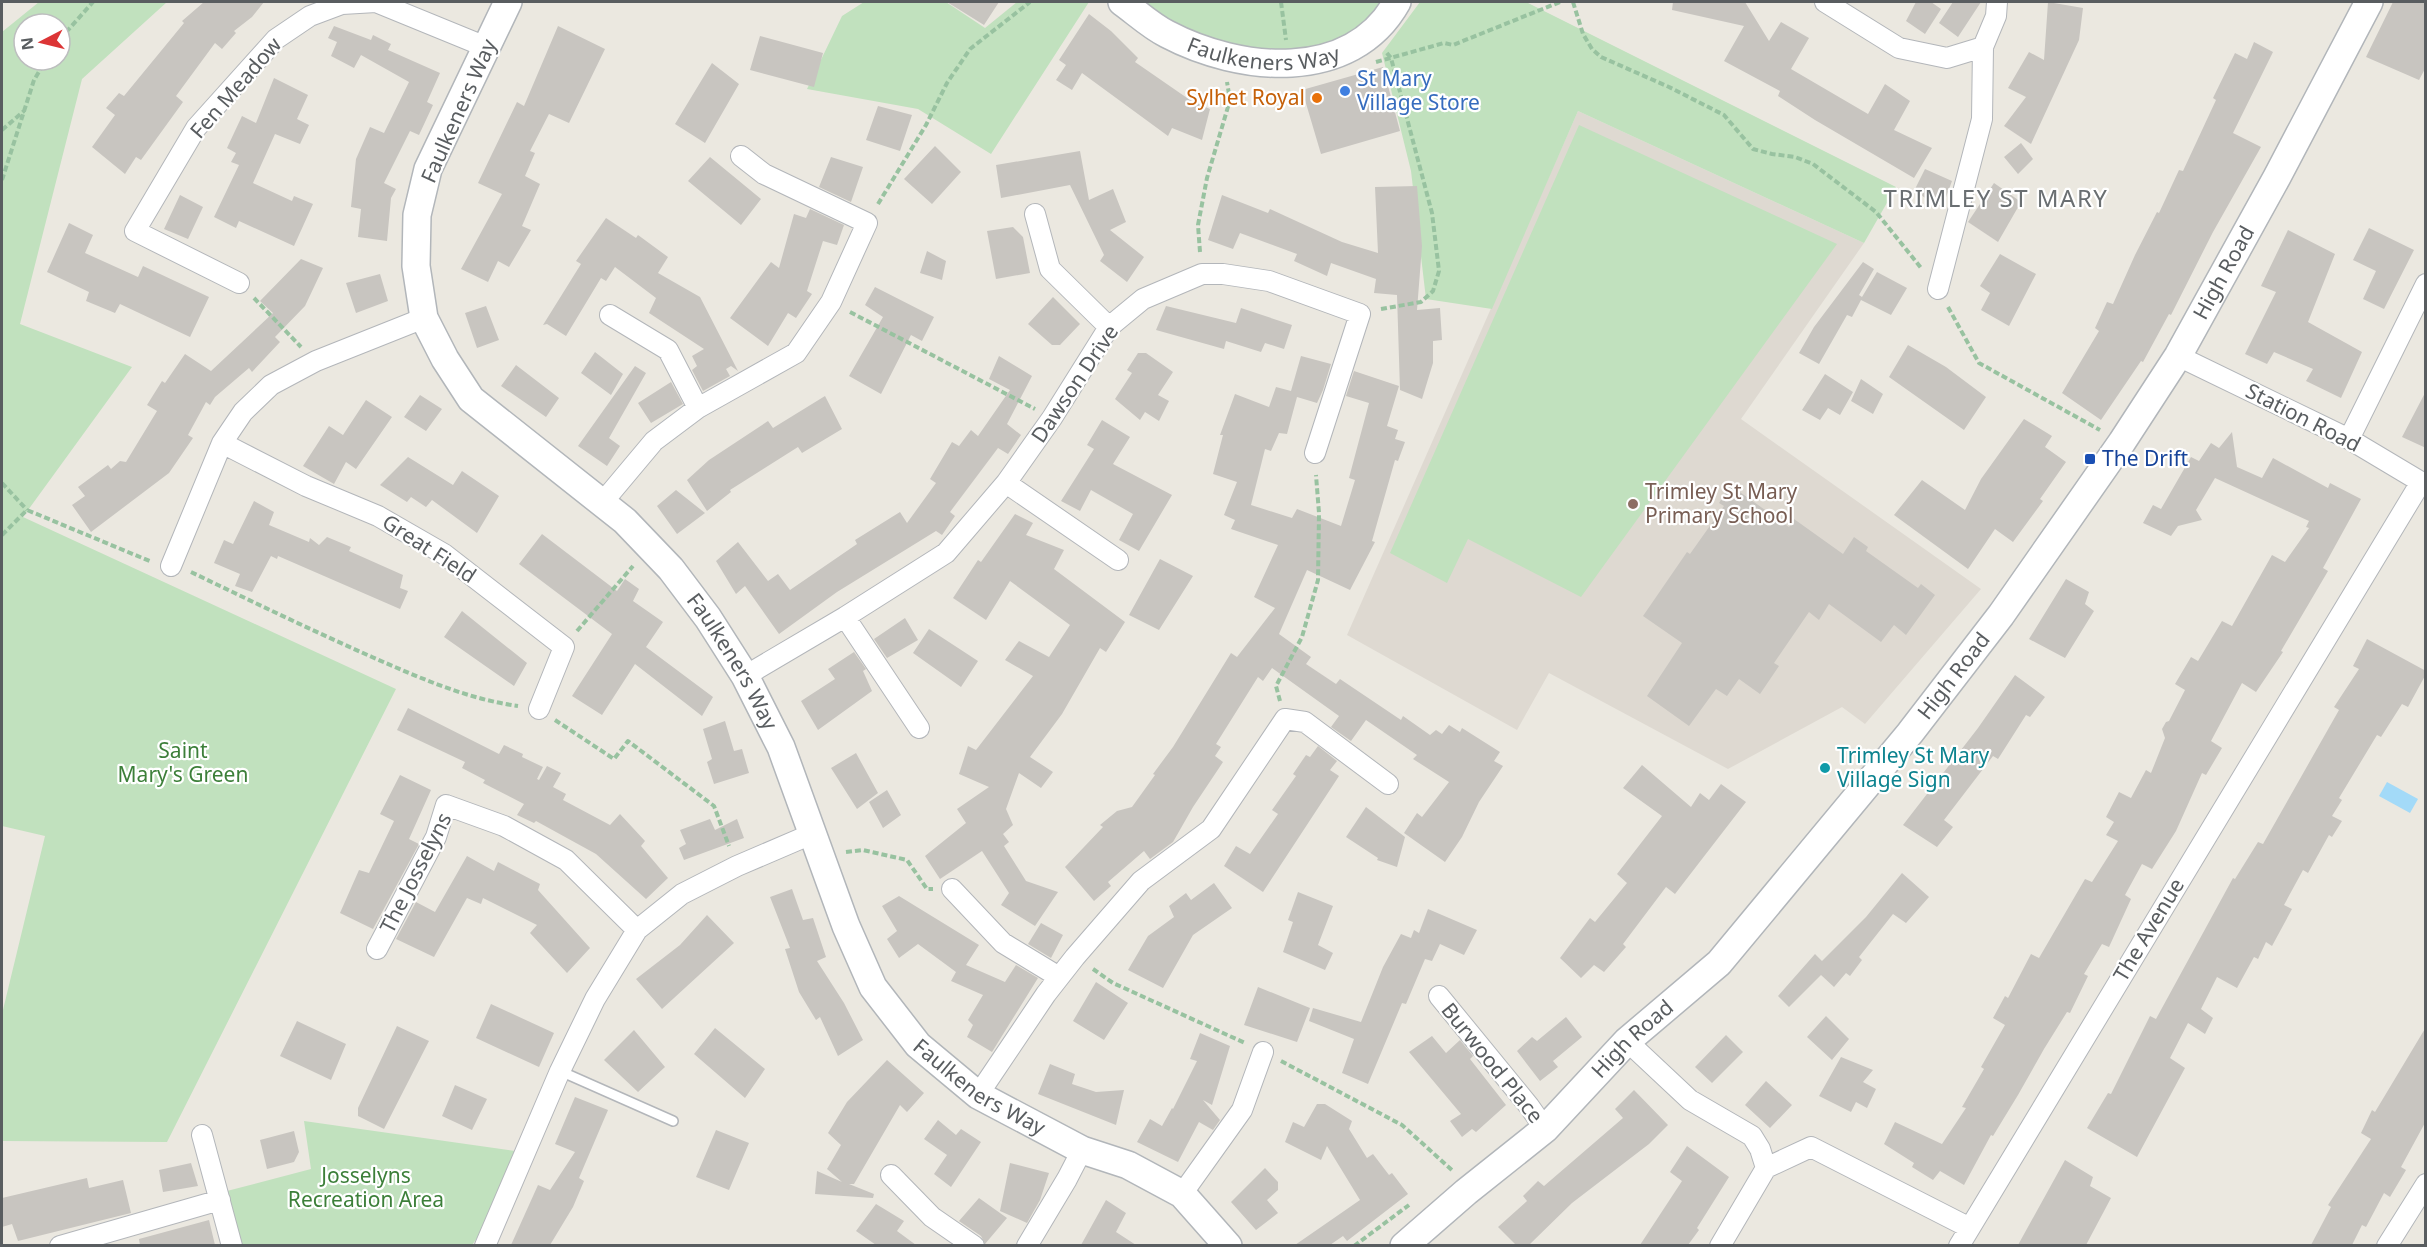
<svg xmlns="http://www.w3.org/2000/svg" width="2427" height="1247" font-family="'Noto Sans',sans-serif">
<rect width="100%" height="100%" fill="#ebe8e0"/>
<path fill="#ded9d1" d="M1578,111L1864,243L1741,419L1981,589L1865,724L1842,707L1728,769L1549,673L1517,730L1347,635Z"/>
<path fill="#c1e1be" fill-rule="evenodd" d="M39,2H167L82,79L20,324L132,367L23,517L396,689L167,1142L2,1141V1014L45,836L2,826V32ZM24,24H60V60H24Z
M864,2H946L985,28L1017,2H1089L991,154L918,109L807,89L842,16Z
M1122,2H1397L1372,35L1258,63Z
M1420,2H1526L1896,187L1864,243L1578,111L1492,309L1426,299L1411,171L1382,53Z
M1579,125L1837,244L1581,597L1468,539L1447,583L1390,553Z
M304,1121L515,1151L482,1231L472,1245H241L227,1191L311,1169Z"/>
<path fill="#a3daf8" d="M2387,782L2418,799L2410,813L2379,796Z"/>
<path fill="#c8c5c0" d="M204,2H264L252,17L234,31L236,33L222,49L215,43L176,96L183,102L141,160L136,157L125,174L92,147L115,115L106,108L119,93L124,96L184,23L182,21Z
M947,2H999L984,25Z
M1673,2H1745L1769,41L1781,22L1809,38L1791,69L1868,114L1885,84L1910,101L1894,130L1932,148L1914,178L1815,120L1778,96L1780,91L1724,61L1744,26L1672,10Z
M1916,2H1931L1941,9L1925,34L1906,21Z
M1953,2H1981L1958,37L1939,23Z
M2048,2L2083,8L2079,40L2031,144L2004,126L2026,97L2008,88L2029,52L2044,60Z
M2393,2H2426V67L2419,80L2366,57Z
M1089,14L1111,31L1138,58L1135,62L1190,100L1210,109L1202,140L1172,128L1168,136L1082,73L1072,90L1056,80L1066,65L1059,60Z
M334,26L371,40L373,35L391,44L388,50L440,73L427,102L433,105L419,135L410,131L384,183L396,189L391,198L387,241L358,237L361,209L351,207L356,159L370,127L384,133L409,82L361,55L354,68L331,56L337,42L328,38Z
M558,26L605,49L569,123L549,114L530,151L535,153L525,176L540,184L522,226L531,230L509,267L498,261L488,282L461,269L502,194L478,183L517,102L524,106Z
M760,36L823,53L814,87L750,70Z
M2254,42L2273,52L2233,133L2261,147L2213,232L2171,315L2169,314L2143,362L2141,361L2101,420L2062,393L2099,331L2095,328L2107,302L2113,304L2135,255L2157,212L2159,213L2179,170L2183,171L2216,100L2213,98L2235,53L2247,59Z
M712,63L739,84L705,143L675,124Z
M1383,67L1400,131L1321,154L1302,90Z
M274,78L308,95L297,119L309,125L300,144L275,134L253,183L292,201L294,196L313,204L294,246L239,221L236,228L214,217L239,165L231,162L236,153L227,148L242,116L256,123Z
M878,106L912,115L900,151L866,140Z
M2021,143L2033,159L2018,174L2004,157Z
M935,146L961,172L932,204L904,179Z
M1080,151L1089,200L1113,189L1126,222L1110,230L1144,257L1127,282L1100,261L1104,255L1070,185L1001,198L996,165Z
M710,157L761,199L741,225L688,181Z
M831,157L863,167L851,202L819,187Z
M1925,169L1952,181L1942,208L1914,191Z
M1994,183L2021,202L1998,242L1968,222Z
M1417,186L1422,246L1417,310L1440,308L1442,340L1433,341V363L1422,399L1400,390L1397,295L1374,293L1376,279L1331,263L1327,276L1294,261L1297,254L1240,233L1233,249L1208,240L1222,195L1268,213L1270,209L1342,242L1378,253L1375,187Z
M180,195L203,207L188,239L164,229Z
M810,209L844,225L837,245L823,241L807,291L812,294L796,318L788,313L768,346L730,318L771,262L779,268L794,214L806,218Z
M606,218L636,238L638,235L668,257L658,273L700,297L738,371L731,366L726,369L730,376L703,391L692,370L697,366L692,356L704,349L649,313L656,298L615,267L606,281L601,278L566,336L547,324L543,325L581,264L576,261Z
M69,223L93,235L85,253L138,277L143,266L209,297L190,337L120,304L115,313L86,301L89,292L47,272Z
M1013,227L1023,237L1030,273L996,279L987,231Z
M2369,228L2414,250L2384,309L2363,299L2376,271L2353,260Z
M2288,230L2335,254L2308,322L2362,352L2341,398L2306,381L2313,369L2274,352L2267,364L2245,354L2276,292L2261,286Z
M927,251L946,261L942,280L920,273Z
M2000,254L2036,274L2009,326L1981,310L1990,293L1980,286Z
M301,259L323,268L305,306L275,337L280,342L252,372L249,368L215,397L210,405L206,402L188,435L193,438L169,473L91,532L72,505L85,496L78,487L108,465L111,469L120,461L126,462L157,411L147,405L162,381L165,383L185,354L211,371L273,313L260,301Z
M1863,262L1874,269L1859,295L1862,297L1877,272L1907,288L1891,315L1861,300L1852,317L1847,315L1819,364L1799,353L1814,327Z
M380,274L388,301L356,313L346,283Z
M875,287L934,317L922,341L911,335L881,394L849,376L883,317L865,305Z
M1053,297L1080,324L1060,345H1052L1028,324Z
M486,306L499,340L477,348L465,313Z
M1166,306L1236,323L1241,308L1292,325L1284,349L1265,343L1261,352L1226,341L1224,349L1156,330Z
M1908,345L1946,367L1986,397L1964,430L1889,377Z
M595,352L623,374L611,395L581,373Z
M1138,353H1146L1173,372L1158,395L1169,401L1159,421L1145,412L1140,420L1115,399L1132,373L1127,370Z
M999,356L1032,376L1007,424L1021,435L1008,454L998,448L950,512L955,516L942,535L936,531L837,592L779,634L745,586L736,594L716,561L738,542L768,581L778,574L790,590L857,544L855,540L900,512L907,523L936,483L930,479L952,442L959,446L971,430L978,436L1010,390L989,379Z
M1301,356L1331,364L1323,390L1317,403L1297,397L1287,434L1279,433L1271,451L1265,449L1251,505L1292,518L1297,509L1341,526L1355,480L1349,478L1369,403L1346,396L1354,371L1399,386L1387,426L1398,430L1395,439L1405,442L1398,461L1395,460L1372,541L1375,542L1350,590L1307,570L1279,634L1311,657L1306,664L1336,684L1340,679L1401,720L1403,716L1430,735L1436,730L1442,734L1449,725L1460,732L1462,728L1500,752L1494,761L1503,766L1479,802L1462,837L1445,862L1404,833L1417,813L1422,817L1449,782L1413,759L1417,755L1366,720L1351,741L1331,727L1339,716L1272,668L1263,681L1258,677L1216,744L1221,747L1215,756L1223,762L1193,807L1173,842L1150,859L1144,851L1108,882L1111,886L1094,901L1065,867L1103,827L1100,825L1117,811L1132,807L1155,775L1153,774L1173,747L1231,653L1237,657L1275,608L1254,597L1278,545L1231,529L1235,520L1224,515L1237,482L1213,474L1223,435H1220L1235,394L1269,407L1276,387L1291,391Z
M516,365L559,398L546,417L501,386Z
M635,366L646,373L609,438L620,446L607,466L578,446Z
M1825,374L1853,392L1840,415L1828,408L1820,420L1802,410Z
M1861,379L1883,394L1873,414L1851,401Z
M671,382L683,404L651,423L638,403Z
M2426,391V448L2402,437Z
M420,395L442,409L426,431L404,417Z
M825,396L842,429L802,453L798,447L730,490L731,492L707,511L687,480L709,460L768,421L773,428Z
M366,400L392,417L356,469L346,462L334,484L303,466L329,426L343,435Z
M2024,419L2052,436L2045,447L2066,462L2040,499L2043,501L2013,542L1995,529L1968,569L1894,515L1922,480L1965,510L1981,479Z
M1102,420L1130,437L1113,464L1172,495L1139,551L1119,540L1133,514L1091,490L1080,511L1061,501L1094,449L1087,445Z
M2232,432L2237,467L2262,478L2273,458L2328,488L2330,483L2361,499L2323,568L2328,571L2281,651L2283,652L2256,692L2242,683L2211,741L2222,748L2206,775L2202,773L2176,831L2152,869L2142,864L2125,895L2131,899L2109,947L2102,944L2084,974L2088,976L2070,1013L2067,1012L2044,1049L2018,1095L1993,1136L1991,1135L1964,1185L1940,1171L1933,1180L1912,1167L1914,1163L1884,1144L1895,1122L1942,1144L1966,1108L1962,1107L1984,1069L1981,1067L2005,1025L1993,1018L2005,996L2008,998L2031,954L2039,958L2085,879L2092,882L2118,841L2106,835L2114,822L2106,817L2119,792L2131,798L2146,770L2151,773L2165,738L2162,729L2166,722L2169,721L2185,690L2175,684L2191,657L2198,661L2222,621L2232,626L2272,555L2285,562L2309,528L2306,527L2309,521L2215,478L2196,510L2202,520L2178,526L2171,536L2143,523L2153,505L2161,509L2191,457L2199,461L2211,443L2219,448Z
M408,457L453,485L462,471L499,496L477,533L432,500L426,507L411,497L407,502L380,485Z
M1730,485L1789,527L1794,519L1843,554L1854,537L1868,547L1866,551L1918,588L1921,584L1935,595L1906,635L1894,625L1881,642L1829,604L1819,620L1809,612L1774,663L1779,666L1760,694L1739,679L1727,696L1716,689L1689,726L1647,696L1682,643L1643,616L1687,552L1690,554L1724,506L1719,503Z
M676,490L705,513L677,534L657,506Z
M254,501L274,512L269,525L309,542L310,538L319,545L327,537L351,547L349,551L403,575L400,588L408,591L400,609L278,556L277,559L271,556L252,592L235,586L240,574L214,563L224,540L233,544Z
M1015,514L1033,523L1026,535L1064,550L1054,569L1125,622L1106,652L1100,648L1062,714L1030,757L1053,772L1041,788L1019,773L1006,809L1013,825L1003,834L1009,842L1004,846L1026,881L1058,892L1035,926L1001,905L1009,893L982,851L940,879L925,856L966,823L957,809L989,787L959,774L968,746L976,750L1033,676L1005,660L1019,641L1049,657L1070,625L1010,581L986,620L953,598L978,560L981,562Z
M542,534L617,591L625,579L639,589L633,601L663,622L646,647L713,697L702,716L635,664L602,715L572,696L612,634L519,564Z
M1160,559L1193,576L1159,630L1129,615Z
M2066,579L2089,592L2085,604L2094,611L2065,658L2029,639Z
M462,611L527,663L514,686L444,637Z
M905,618L918,640L887,658L874,639Z
M929,629L978,661L961,687L913,653Z
M2367,639L2426,671V674L2408,707L2402,704L2381,737L2377,735L2339,798L2342,800L2332,816L2342,821L2332,837L2329,835L2308,873L2303,870L2284,905L2292,909L2272,946L2266,942L2258,959L2254,957L2237,988L2217,977L2201,1009L2213,1018L2205,1034L2188,1023L2170,1058L2185,1068L2137,1157L2087,1128L2108,1093L2111,1094L2150,1016L2156,1019L2233,878L2235,879L2258,842L2263,844L2339,710L2334,707L2359,669L2353,666Z
M854,652L866,669L863,671L872,691L818,730L801,701L835,679L828,669Z
M2015,675L2045,697L2030,717L2026,715L1998,759L1993,756L1944,820L1953,827L1937,847L1903,825L1978,728Z
M408,708L499,754L504,745L523,754L522,757L543,767L537,779L539,780L547,766L561,773L553,787L566,794L563,800L610,825L620,814L645,841L641,846L668,878L646,899L596,854L536,821L534,823L517,815L524,804L483,783L485,780L462,768L465,762L397,730Z
M725,721L734,751L742,749L749,773L714,784L707,762L712,759L703,729Z
M1318,746L1337,761L1330,770L1339,776L1263,892L1224,866L1236,846L1250,854L1278,814L1272,810L1296,776L1293,774L1306,755L1310,757Z
M856,753L878,793L857,809L831,768Z
M1642,765L1691,807L1700,793L1709,800L1721,784L1746,802L1675,894L1666,887L1623,944L1626,947L1604,972L1594,965L1581,978L1560,958L1590,918L1595,922L1627,883L1617,874L1662,816L1623,788Z
M400,775L431,790L409,839L419,844L373,929L340,913L359,870L369,873L394,821L380,814Z
M887,790L901,815L883,828L869,802Z
M1366,807L1405,837L1397,867L1377,860L1378,858L1346,837Z
M710,819L715,830L737,819L744,838L684,860L679,848L686,844L680,830Z
M467,856L494,871L498,862L540,884L538,890L590,948L567,973L530,933L537,925L483,898L481,904L467,898L434,957L396,939L416,902L435,912Z
M1902,873L1929,897L1906,923L1893,914L1859,957L1862,960L1850,976L1846,973L1834,987L1821,975L1789,1007L1778,996L1815,954L1822,961L1866,917Z
M1214,883L1232,908L1193,935L1163,988L1128,970L1148,936L1174,917L1169,906L1186,893L1191,900Z
M792,889L803,920L813,918L826,957L817,961L844,1003L863,1040L838,1056L820,1017L816,1020L799,992L785,949L790,948L770,897Z
M1298,892L1333,906L1318,945L1333,953L1325,970L1283,952L1293,922L1288,920Z
M899,896L979,945L966,965L1005,982L1016,965L1038,978L992,1052L967,1037L973,1025L968,1020L983,995L951,981L956,972L918,944L899,958L887,939L897,931L882,906Z
M1428,909L1477,930L1464,955L1440,944L1432,961L1425,959L1406,1004L1402,1003L1368,1084L1342,1073L1354,1039L1309,1021L1313,1008L1361,1022L1383,967L1401,934L1411,938L1414,930L1419,933Z
M707,915L734,943L662,1009L636,979L680,945Z
M1041,923L1063,935L1051,958L1028,944Z
M1096,982L1128,1003L1104,1040L1073,1021Z
M1258,987L1310,1008L1297,1042L1244,1025Z
M491,1004L554,1033L539,1067L476,1038Z
M1826,1016L1849,1039L1832,1060L1807,1037Z
M1566,1017L1582,1037L1553,1061L1558,1067L1540,1081L1517,1051L1532,1037L1537,1041Z
M297,1021L346,1044L331,1080L280,1056Z
M397,1026L429,1041L384,1129L358,1116V1108Z
M2426,1027V1121L2401,1167L2406,1170L2390,1197L2384,1193L2366,1227L2362,1225L2352,1245H2311L2331,1207L2328,1205L2371,1139L2361,1133L2372,1110L2375,1112Z
M715,1028L765,1069L745,1098L694,1054Z
M634,1030L665,1067L638,1092L604,1060Z
M1200,1033L1230,1046L1212,1105L1203,1100L1220,1120L1213,1130L1199,1122L1178,1162L1137,1142L1150,1119L1162,1126L1172,1108L1173,1109L1197,1061L1190,1059Z
M1726,1035L1743,1052L1712,1083L1695,1067Z
M1432,1036L1446,1053L1460,1040L1473,1056L1470,1059L1506,1105L1476,1132L1472,1129L1462,1137L1450,1121L1461,1114L1409,1052Z
M1841,1057L1873,1070L1863,1082L1876,1089L1867,1108L1856,1102L1851,1112L1819,1096Z
M887,1060L924,1093L907,1112L900,1105L854,1184H849L874,1194L873,1198L815,1194L817,1171L842,1182L827,1169L841,1145L828,1133L847,1102Z
M1050,1064L1075,1074L1072,1084L1096,1092L1124,1090L1116,1125L1038,1094Z
M1766,1081L1792,1105L1770,1128L1745,1105Z
M455,1085L487,1099L472,1130L442,1116Z
M1634,1090L1668,1125L1649,1144L1572,1203L1529,1245H1516L1498,1227L1527,1201L1523,1196L1538,1181L1544,1186L1623,1118L1615,1109Z
M575,1097L608,1110L579,1178L584,1181L573,1207L550,1245H511L538,1185L550,1190L575,1152L555,1144Z
M1317,1104H1325L1352,1121L1349,1129L1367,1158L1373,1154L1389,1175L1392,1173L1408,1194L1347,1241L1343,1236L1330,1245H1295L1360,1200L1327,1146L1321,1160L1285,1142L1293,1122L1304,1127Z
M938,1120L956,1135L961,1129L981,1142L951,1187L934,1174L947,1155L924,1139Z
M716,1130L749,1143L729,1190L696,1177Z
M294,1131L299,1152L294,1162L267,1169L260,1140Z
M1687,1146L1729,1177L1697,1228L1699,1230L1688,1245H1640L1682,1181L1670,1172Z
M2065,1160L2093,1177L2090,1186L2111,1198L2086,1245H2018Z
M191,1163L198,1186L163,1192L159,1170Z
M1010,1163L1049,1173L1040,1200L1027,1223L1000,1211Z
M1265,1168L1278,1182V1190L1267,1200L1278,1213L1256,1230L1231,1202Z
M87,1178L89,1188L123,1180L131,1213L18,1241L12,1224L2,1227V1198Z
M979,1198L1007,1218L985,1244L981,1236L959,1221Z
M1106,1200L1126,1213L1116,1232L1136,1245H1081Z
M876,1204L904,1221L897,1231L916,1245H876L856,1231Z
M209,1220L215,1245H140L139,1239Z"/>
<g fill="none" stroke-linecap="round" stroke-linejoin="round">
<defs>
<path id="lane" d="M560,1071L673,1121"/>
<path id="street" d="M1825,2L1899,48L1947,58L1983,47L1996,16L1997,2
M1035,214L1050,269L1109,327
M239,283L135,231L196,128L276,39L310,16L342,4L376,2L486,47
M1938,289L1982,119L1983,47
M610,315L668,350L698,408
M2178,356L2349,439L2426,485
M2349,439L2426,284
M222,443L306,486L378,516L444,554L564,647L539,709
M1006,483L1118,560
M602,503L654,441L698,408L796,353L831,302L867,223L764,174L741,156
M171,566L222,443L243,412L271,385L316,361L424,318
M845,617L919,728
M745,676L845,617L946,553L1006,483L1052,418L1109,327L1143,299L1202,274H1223L1269,281L1360,314L1315,453
M952,889L1003,943L1059,977
M377,949L436,837L446,805L504,826L566,860L637,930
M1439,996L1529,1106L1545,1129
M1627,1041L1690,1100L1752,1136L1760,1149L1766,1168
M978,1095L1046,994L1075,957L1141,881L1211,829L1285,719L1305,722L1388,784
M202,1135L232,1246
M891,1175L932,1217L974,1246
M1182,1194L1242,1110L1263,1052
M60,1246L220,1200
M485,1246L560,1071L595,999L637,930L682,894L737,866L814,833
M1027,1246L1067,1179L1082,1150
M1720,1246L1766,1168L1811,1147L1968,1227
M1959,1246L2421,482
M2387,1246L2426,1184"/>
<g id="secondary">
<path id="s1" d="M508,2L428,169L417,215L416,266L424,318L445,359L471,399L625,521L671,569L708,618L745,676L781,747L846,926L873,987L918,1045L978,1095L1082,1150L1128,1165L1182,1194L1228,1246"/>
<path id="s2" d="M1122,2C1136,12 1151,26 1167,34C1239,72 1351,84 1397,2"/>
<path id="s3" d="M1404,1246L1466,1192L1545,1129L1627,1041L1719,963L1910,733L2001,615L2122,442L2178,356L2277,177L2369,2"/>
</g>
</defs>
<use href="#lane" stroke="#b3b6ba" stroke-width="12"/>
<use href="#street" stroke="#b3b6ba" stroke-width="22"/>
<use href="#secondary" stroke="#b2b6ba" stroke-width="30"/>
<path stroke="#98c2a0" stroke-width="4" stroke-dasharray="6 3" stroke-linecap="butt" d="M1281,2L1286,40
M1573,2L1583,34L1592,49L1601,57L1669,87L1724,115L1753,149L1772,154L1795,157L1813,164L1876,212L1922,269
M60,39L93,2
M1376,62L1444,43L1453,45L1560,2
M2,130L24,111
M2,180L34,80L46,60
M878,204L926,125L947,83L970,49L1030,2
M1200,252L1198,225L1207,178L1230,100L1227,82
M254,298L301,347
M1948,307L1979,363L2100,430
M1381,309L1421,302L1433,291L1439,271L1432,213L1391,58L1386,52
M850,312L1035,409
M2,483L27,510
M2,535L27,510L152,562
M191,572C251,601 311,630 372,657C420,678 467,699 518,706
M577,631L633,566
M1280,701L1276,686L1302,637L1318,580L1319,513L1316,475
M555,720L614,759L628,741L714,806L729,846
M846,852L863,850L907,860L927,889H933
M1093,969L1113,983L1245,1043
M1281,1061L1402,1125L1453,1171
M1354,1246L1409,1205"/>
<use href="#lane" stroke="#fff" stroke-width="9"/>
<use href="#street" stroke="#fff" stroke-width="20"/>
<use href="#secondary" stroke="#fff" stroke-width="27"/>
</g>
<circle fill="#3f7fe0" stroke="#fff" stroke-width="2" cx="1345" cy="91" r="6"/>
<circle fill="#e8710a" stroke="#fff" stroke-width="2" cx="1317" cy="98" r="6"/>
<rect fill="#1a4fb4" stroke="#fff" stroke-width="2" x="2084" y="453" width="12" height="12" rx="3"/>
<circle fill="#8d6e63" stroke="#fff" stroke-width="2" cx="1633" cy="504" r="6"/>
<circle fill="#0f9aa8" stroke="#fff" stroke-width="2" cx="1825" cy="768" r="6"/>
<g text-anchor="middle" stroke-width="4.5" stroke-linejoin="round" paint-order="stroke">
<g font-size="21" fill="#595d60" stroke="#fff">
<text dy="7" stroke="none"><textPath href="#s2" startOffset="156">Faulkeners Way</textPath></text>
<text transform="translate(236 88) rotate(-49)" y="7">Fen Meadow</text>
<text transform="translate(459 111) rotate(-66)" y="7">Faulkeners Way</text>
<text dy="7" stroke="none"><textPath href="#s3" startOffset="1281">High Road</textPath></text>
<text transform="translate(1075 384) rotate(-56)" y="7">Dawson Drive</text>
<text transform="translate(2303 418) rotate(27)" y="7">Station Road</text>
<text transform="translate(429 549) rotate(33)" y="7">Great Field</text>
<text dy="7" stroke="none"><textPath href="#s1" startOffset="804">Faulkeners Way</textPath></text>
<text dy="7" stroke="none"><textPath href="#s3" startOffset="795">High Road</textPath></text>
<text transform="translate(416 873) rotate(-63)" y="7">The Josselyns</text>
<text transform="translate(2149 930) rotate(-59)" y="7">The Avenue</text>
<text dy="7" stroke="none"><textPath href="#s3" startOffset="309">High Road</textPath></text>
<text transform="translate(1492 1063) rotate(51)" y="7">Burwood Place</text>
<text dy="7" stroke="none"><textPath href="#s1" startOffset="1308">Faulkeners Way</textPath></text>
</g>
<g font-size="21" fill="#366cbe" stroke="#fff" text-anchor="start">
<text x="1357" y="86">St Mary<tspan x="1357" dy="24">Village Store</tspan></text>
</g>
<g font-size="21" fill="#c56008" stroke="#fff" text-anchor="end">
<text x="1305" y="105">Sylhet Royal</text>
</g>
<g font-size="21" fill="#164399" stroke="#fff" text-anchor="start">
<text x="2102" y="466">The Drift</text>
</g>
<g font-size="21" fill="#785e54" stroke="#fff" text-anchor="start">
<text x="1645" y="499">Trimley St Mary<tspan x="1645" dy="24">Primary School</tspan></text>
</g>
<g font-size="21" fill="#3c7f39" stroke="#fff">
<text x="183" y="758">Saint<tspan x="183" dy="24">Mary's Green</tspan></text>
<text x="366" y="1183">Josselyns<tspan x="366" dy="24">Recreation Area</tspan></text>
</g>
<g font-size="21" fill="#0d838f" stroke="#fff" text-anchor="start">
<text x="1837" y="763">Trimley St Mary<tspan x="1837" dy="24">Village Sign</tspan></text>
</g>
<g font-size="24" letter-spacing="1.5" fill="#6a6f72" stroke="#fff">
<text x="1996" y="207">TRIMLEY ST MARY</text>
</g>
</g>
<rect width="2427" height="1247" fill="none" stroke="#595d60" stroke-width="6"/>
<g transform="translate(42 42) rotate(263)"><circle r="28" fill="#ffffff" stroke="#bdbebf" stroke-width="1.5"/>
<path d="M0-4.5L10 22L0 15L-10 22Z" fill="#dc3536"/>
<text y="-9" font-size="16" font-weight="bold" text-anchor="middle" fill="#595d60">N</text>
</g>
</svg>
